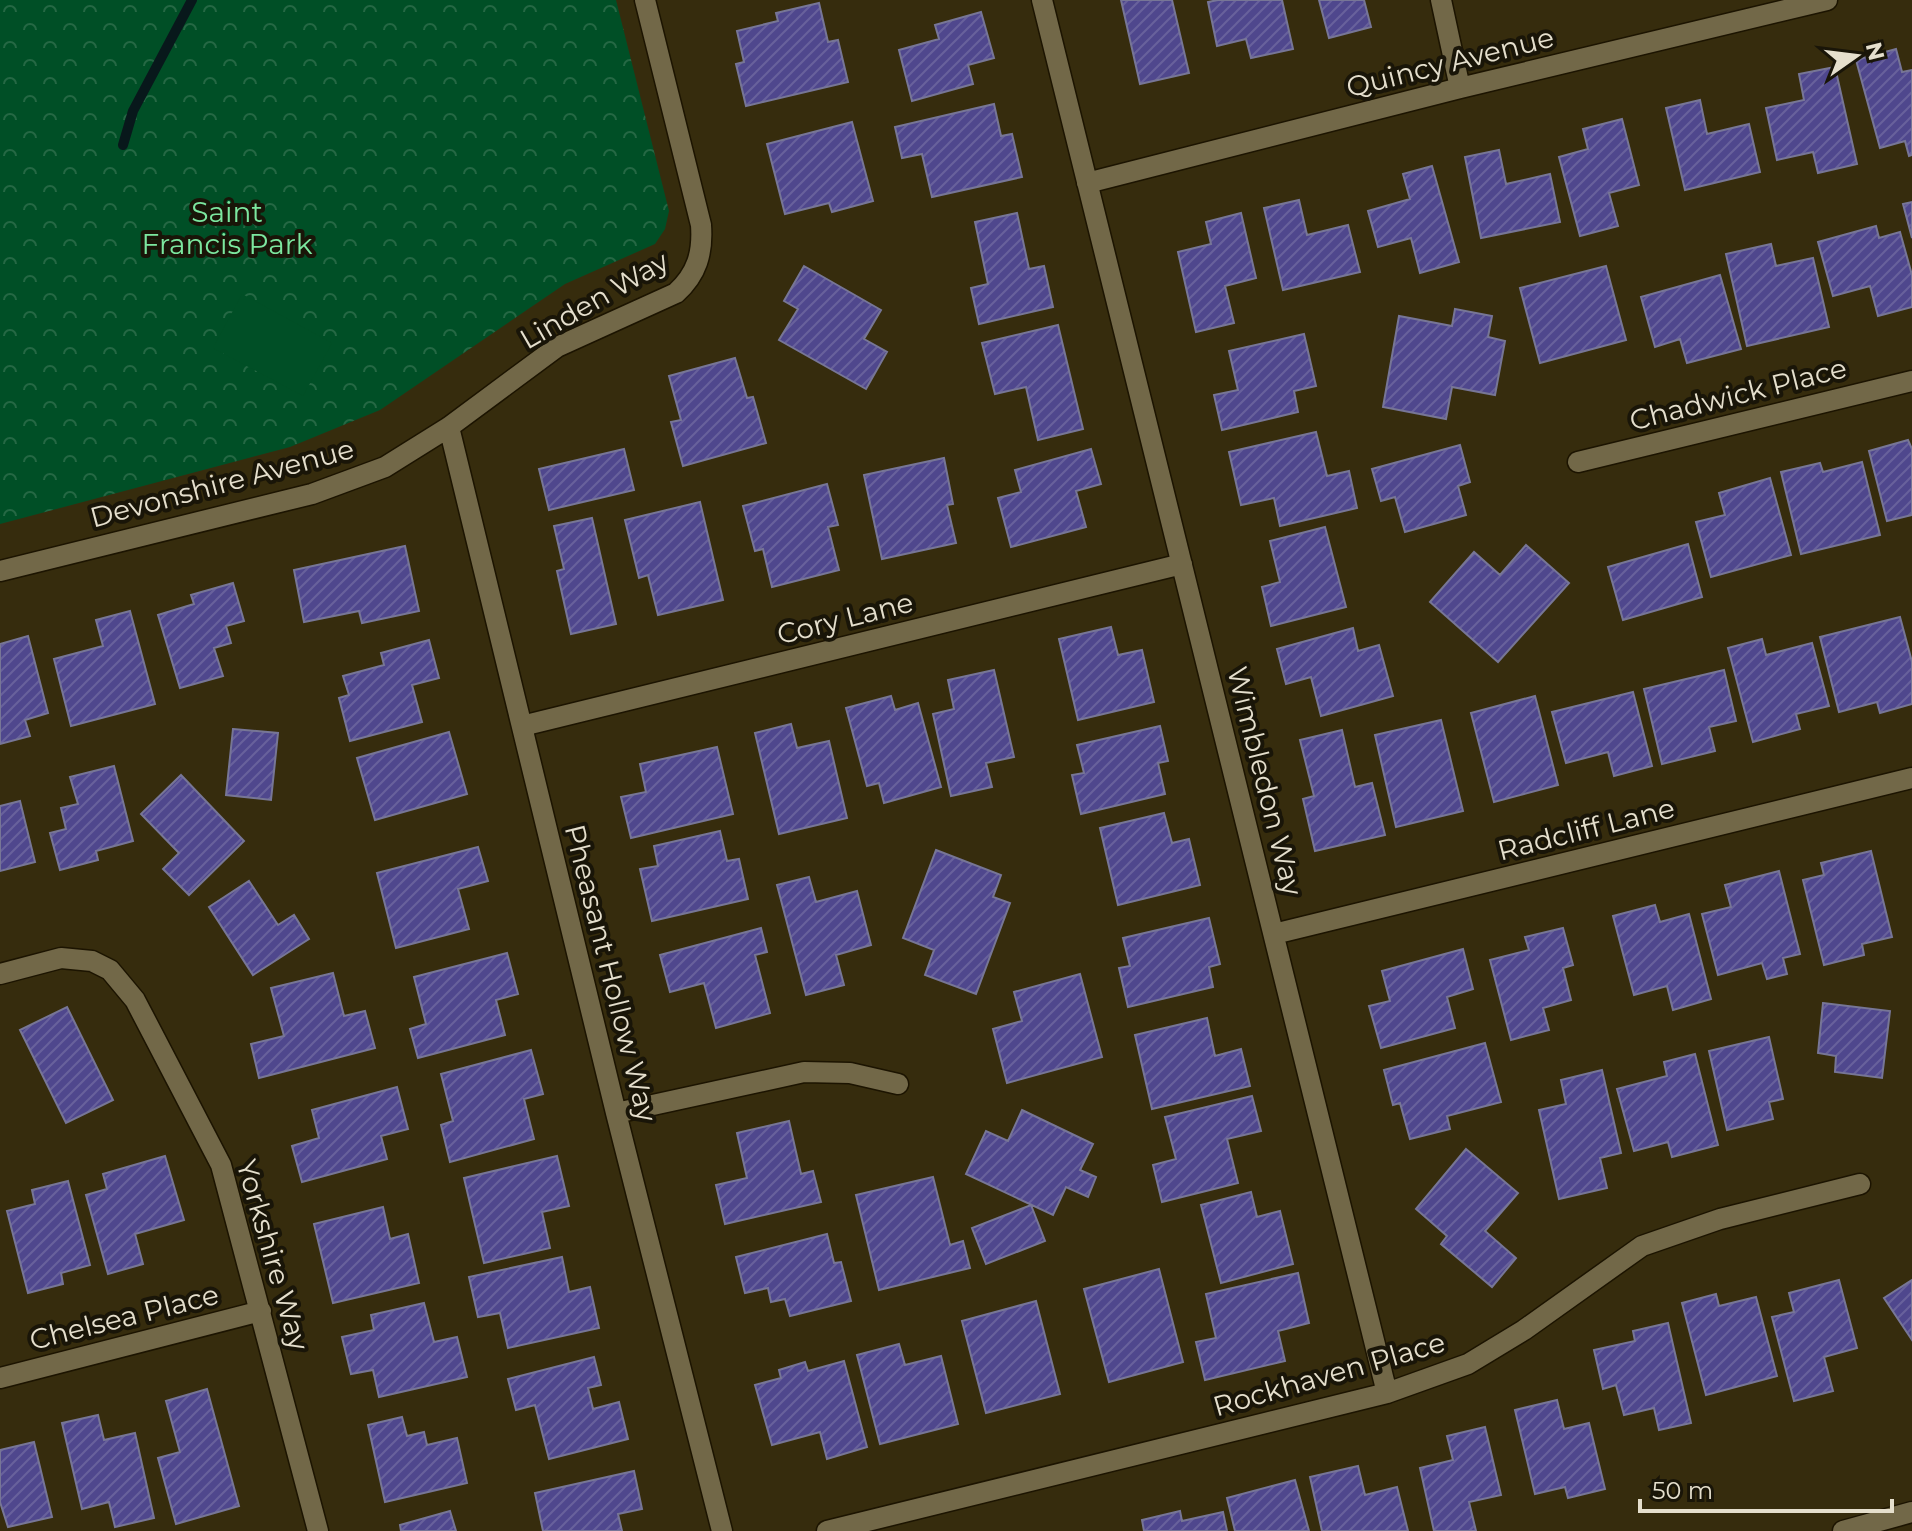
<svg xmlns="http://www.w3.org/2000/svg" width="1912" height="1531" font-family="Montserrat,sans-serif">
<defs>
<pattern id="park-crowns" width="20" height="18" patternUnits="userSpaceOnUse" patternTransform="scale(2)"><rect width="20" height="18" fill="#004f26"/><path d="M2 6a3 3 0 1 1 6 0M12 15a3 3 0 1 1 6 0" fill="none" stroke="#256844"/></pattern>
<pattern id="building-hatch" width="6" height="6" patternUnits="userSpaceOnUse" patternTransform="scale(2)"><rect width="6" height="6" fill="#4f478d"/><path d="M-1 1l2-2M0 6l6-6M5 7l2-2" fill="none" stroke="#68619c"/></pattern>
</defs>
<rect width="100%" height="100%" fill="#362c0d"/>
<path fill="url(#park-crowns)" d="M0,0H616L669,211L665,229L655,244L565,284L380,410L290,447L0,524Z"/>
<path fill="#004f26" d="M242,294L332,343L303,396L213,348Z"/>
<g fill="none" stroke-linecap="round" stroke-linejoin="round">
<path stroke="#08181b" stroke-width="10" d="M123,145L133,111L192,0"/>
</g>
<path fill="url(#building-hatch)" stroke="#777696" stroke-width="2" d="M1121,0H1172L1189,73L1140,84Z
M1218,0H1282L1293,49L1251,58L1246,39L1217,46L1208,2Z
M1319,0H1364L1371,27L1329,38Z
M819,3L828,42L838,40L848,82L746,106L736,64L744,62L737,31L778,21L776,13Z
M981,12L994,58L968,65L973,84L912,101L899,50L939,39L935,25Z
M1896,49L1902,72L1912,70V155L1909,156L1905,141L1880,148L1856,60Z
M1835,67L1857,164L1818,173L1813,152L1777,160L1766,108L1804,100L1799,74Z
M1700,100L1707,134L1749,124L1760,172L1685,190L1666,108Z
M994,104L1001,136L1012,134L1022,177L932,197L922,154L902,158L895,127Z
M1622,119L1639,185L1609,193L1618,226L1580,236L1559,157L1588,149L1583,129Z
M852,122L873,201L832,212L829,203L785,214L767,144Z
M1499,150L1506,184L1550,174L1560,222L1481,238L1465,157Z
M1432,166L1459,262L1420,273L1411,238L1378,247L1368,211L1410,199L1403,174Z
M1299,200L1307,235L1348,225L1360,272L1283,290L1264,208Z
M1912,202V238L1903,204Z
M1017,213L1029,269L1044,266L1053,307L979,324L971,288L988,284L975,222Z
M1241,213L1256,278L1225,286L1234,323L1196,332L1178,252L1211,244L1206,222Z
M1876,226L1879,238L1900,232L1912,275V307L1878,316L1870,286L1833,296L1818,242Z
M1771,244L1776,266L1813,258L1829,327L1747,346L1726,254Z
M804,266L881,310L864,339L887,352L866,389L779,340L798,309L784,301Z
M1606,266L1626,340L1540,363L1520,288Z
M1720,275L1741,349L1687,363L1680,339L1655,347L1641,297Z
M1455,309L1492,316L1488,337L1505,341L1495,395L1452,387L1446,419L1383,407L1399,316L1452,326Z
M1058,325L1083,429L1038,440L1026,387L995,394L982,343Z
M1304,334L1316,386L1294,391L1298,412L1222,430L1214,395L1238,390L1229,351Z
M735,358L747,398L753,397L766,443L683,466L671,422L681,420L669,376Z
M1316,432L1327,476L1349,471L1357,508L1280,526L1274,498L1241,505L1229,452Z
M1908,440L1912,449V515L1887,521L1869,451Z
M1460,445L1470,482L1458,486L1466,515L1405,532L1395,497L1381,501L1372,469Z
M624,449L634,490L549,510L539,469Z
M1091,449L1101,484L1076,491L1086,527L1011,547L998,498L1021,492L1015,470Z
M944,458L953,504L947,505L956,543L882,559L864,475Z
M1862,462L1880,535L1801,554L1781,472L1820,463L1823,472Z
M1770,478L1791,555L1711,577L1696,522L1725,515L1719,493Z
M827,484L838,525L828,527L839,570L772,587L763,549L755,551L743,506Z
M700,502L723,600L658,615L648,575L639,578L625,520Z
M592,518L616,624L571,634L557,571L564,569L554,526Z
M1325,527L1346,607L1271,626L1262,587L1280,582L1270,541Z
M1688,544L1702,597L1623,620L1608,567Z
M1526,545L1569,583L1498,662L1430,602L1474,552L1500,575Z
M405,546L419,611L362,623L359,611L304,622L294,570Z
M233,583L244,621L226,626L231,643L214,648L223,676L180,688L158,615L194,604L191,595Z
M130,611L155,704L71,726L54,659L103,646L96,620Z
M1900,617L1912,662V704L1880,713L1877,702L1839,712L1820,637Z
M1111,627L1118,655L1142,650L1154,702L1078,720L1059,639Z
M1353,628L1358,651L1379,645L1393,696L1321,716L1311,677L1286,684L1277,649Z
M28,636L48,713L25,720L30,736L0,744V644Z
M1762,639L1766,655L1812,643L1829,706L1796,714L1800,729L1753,742L1728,648Z
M429,640L439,678L412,685L422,722L350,741L339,698L349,695L343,676L384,665L381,653Z
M994,670L1014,757L986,763L992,787L951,796L933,714L954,709L948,680Z
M1724,670L1736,721L1709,727L1715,751L1662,764L1644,689Z
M1633,692L1652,766L1614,776L1608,752L1566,763L1552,712Z
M891,696L895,710L918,703L941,787L884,803L879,783L867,786L846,708Z
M1535,696L1558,785L1494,802L1471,713Z
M1441,720L1463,811L1396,827L1375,735Z
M791,724L797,748L829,741L847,818L779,834L755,733Z
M1160,726L1168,761L1158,763L1165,794L1081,814L1072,775L1084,773L1077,745Z
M233,729L278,733L271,800L226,795Z
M1342,730L1355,787L1372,783L1385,835L1315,851L1303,799L1314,796L1300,740Z
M449,732L467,794L375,820L357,758Z
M717,747L733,814L631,838L621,797L646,792L640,764Z
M114,766L133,841L96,851L98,860L60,870L50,833L66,829L61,808L78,804L70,777Z
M181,775L244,841L189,895L163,869L179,853L141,814Z
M20,801L35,862L0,871V806Z
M1164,813L1172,843L1189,839L1200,885L1118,905L1100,828Z
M720,831L727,861L739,859L748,899L652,921L640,869L658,866L654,846Z
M478,847L488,881L458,889L469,929L396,948L377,873Z
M936,850L1001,875L993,897L1010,903L976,994L925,975L934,950L903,938Z
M1871,851L1892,937L1862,944L1864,955L1824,965L1803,880L1824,875L1821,863Z
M1779,871L1800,954L1783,958L1787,974L1767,979L1762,963L1718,975L1702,914L1731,907L1725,885Z
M809,877L816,902L857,891L871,945L836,955L844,985L806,995L777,885Z
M249,881L278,925L294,915L309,939L253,975L209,907Z
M1655,905L1660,922L1689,914L1711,999L1673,1010L1667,986L1634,995L1613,916Z
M1209,918L1220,964L1209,967L1213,987L1128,1007L1119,968L1130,966L1123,938Z
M761,928L767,952L755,955L770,1013L716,1028L704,983L670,992L660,955Z
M1563,928L1573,965L1563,968L1571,1000L1543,1008L1549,1030L1511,1040L1490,960L1529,950L1525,937Z
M1463,949L1473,989L1447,997L1455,1028L1381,1048L1369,1006L1390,1001L1382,971Z
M507,953L518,994L496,1000L505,1035L418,1058L410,1029L426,1024L414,977Z
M333,973L344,1016L365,1011L375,1048L259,1078L251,1044L284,1036L271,988Z
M1080,974L1102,1057L1007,1083L993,1029L1022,1021L1014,992Z
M1823,1003L1890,1011L1882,1078L1835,1072L1836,1056L1818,1053Z
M67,1007L113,1100L66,1123L20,1030Z
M1207,1018L1215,1056L1241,1049L1250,1086L1152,1109L1135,1035Z
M1769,1037L1783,1099L1769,1102L1773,1119L1727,1130L1709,1051Z
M1485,1043L1501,1102L1447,1116L1450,1129L1410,1139L1400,1103L1393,1105L1384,1070Z
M531,1050L543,1094L524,1099L534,1139L450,1162L441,1125L453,1121L441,1074Z
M1695,1054L1718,1145L1672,1157L1668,1142L1634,1151L1617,1089L1667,1076L1664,1062Z
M1602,1070L1621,1153L1600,1158L1607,1188L1559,1199L1539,1110L1566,1104L1561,1080Z
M397,1087L408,1129L381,1136L387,1159L302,1182L292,1146L319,1138L312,1110Z
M1252,1096L1261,1131L1227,1139L1238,1183L1162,1202L1153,1165L1176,1159L1165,1117Z
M1022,1110L1093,1144L1080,1170L1096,1177L1088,1197L1066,1187L1053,1215L966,1174L986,1131L1008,1141Z
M789,1121L801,1174L813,1171L821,1202L725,1224L716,1185L747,1178L737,1133Z
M1466,1149L1518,1193L1485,1231L1516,1258L1492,1287L1441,1244L1447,1236L1416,1209Z
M165,1156L184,1220L135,1234L143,1264L108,1274L86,1195L107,1189L103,1174Z
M557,1156L569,1206L542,1212L550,1248L484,1263L464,1178Z
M933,1177L950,1245L963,1241L970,1268L879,1290L856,1195Z
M68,1181L90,1265L61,1273L63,1284L28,1293L7,1211L35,1204L32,1190Z
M1251,1192L1257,1217L1280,1211L1293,1264L1221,1283L1201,1205Z
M1031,1205L1045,1241L986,1264L972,1228Z
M383,1207L390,1239L408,1234L419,1283L333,1303L314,1224Z
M827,1234L834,1263L841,1262L851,1301L790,1316L785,1299L771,1302L768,1288L745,1293L736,1257Z
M562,1257L569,1292L590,1287L599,1328L508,1348L500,1313L478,1317L469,1277Z
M1159,1269L1183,1362L1109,1382L1084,1289Z
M1298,1273L1309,1323L1278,1331L1285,1361L1205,1380L1196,1342L1216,1338L1206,1294Z
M1839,1280L1857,1348L1824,1357L1833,1391L1794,1401L1772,1317L1794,1312L1789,1293Z
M1912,1280V1340L1884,1298Z
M1716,1294L1719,1306L1756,1297L1777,1376L1706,1395L1682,1303Z
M1036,1301L1060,1394L986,1413L962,1321Z
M424,1303L434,1342L457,1337L467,1377L379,1397L373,1370L351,1374L342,1337L374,1330L371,1315Z
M1668,1323L1691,1423L1659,1430L1654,1408L1624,1415L1616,1385L1603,1389L1594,1350L1635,1341L1633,1331Z
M899,1344L905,1365L941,1356L958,1424L880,1444L857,1355Z
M594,1357L601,1385L588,1388L593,1409L619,1402L628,1439L549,1459L535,1405L516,1410L508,1379Z
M844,1361L867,1447L827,1459L820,1432L772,1445L755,1385L781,1378L779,1370L805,1362L808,1371Z
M207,1389L239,1506L176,1524L158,1458L180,1452L166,1401Z
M1557,1400L1564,1429L1589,1423L1605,1489L1568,1498L1565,1487L1535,1494L1515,1410Z
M98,1415L104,1440L135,1433L154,1518L115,1527L109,1502L82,1509L62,1423Z
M402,1417L407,1436L424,1432L427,1445L457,1438L467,1483L385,1502L368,1425Z
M1485,1427L1501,1495L1469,1502L1476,1531H1434L1420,1468L1453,1460L1447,1436Z
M34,1442L52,1517L8,1527L0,1502V1450Z
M1358,1466L1365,1495L1397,1487L1408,1531H1322L1310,1477Z
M634,1471L642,1509L618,1514L622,1531H543L535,1493Z
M1295,1480L1309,1531H1235L1227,1498Z
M450,1511L456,1531H401L400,1525Z
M1180,1511L1182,1521L1223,1512L1227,1531H1144L1142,1520Z"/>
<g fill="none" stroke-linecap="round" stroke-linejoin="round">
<defs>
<path id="minor" d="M1042,0L1387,1393
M1441,0L1460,88
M1087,183L1460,88L1827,0
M449,427L616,1113L722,1531
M1578,462L1912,381
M0,571L312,494L385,467L449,427L557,347L676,293C697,274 703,253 701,225L645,0
M522,726L1182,564
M1274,934L1912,778
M0,974L61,958L92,961L110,970L135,1000L221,1165L318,1531
M616,1113L804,1072L850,1073L898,1084
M0,1378L261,1311
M827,1531L1387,1393L1468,1364L1524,1330L1642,1246L1720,1219L1860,1184
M1843,1531L1912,1512"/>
</defs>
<use href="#minor" stroke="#1c1401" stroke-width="23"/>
<use href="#minor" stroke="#726848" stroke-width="20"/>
</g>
<g text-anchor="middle" stroke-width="8" stroke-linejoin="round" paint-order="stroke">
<g font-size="28" fill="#e5dfcd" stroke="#191508">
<text transform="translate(1450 62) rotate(-14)" y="10">Quincy Avenue</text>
<text transform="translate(594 300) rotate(-30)" y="10">Linden Way</text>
<text transform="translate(1738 394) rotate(-14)" y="10">Chadwick Place</text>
<text transform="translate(222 483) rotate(-15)" y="10">Devonshire Avenue</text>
<text transform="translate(845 618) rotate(-14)" y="10">Cory Lane</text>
<text transform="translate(1265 781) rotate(76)" y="10">Wimbledon Way</text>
<text transform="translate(1586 829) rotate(-14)" y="10">Radcliff Lane</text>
<text transform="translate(611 973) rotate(76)" y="10">Pheasant Hollow Way</text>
<text transform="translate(273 1255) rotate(74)" y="10">Yorkshire Way</text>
<text transform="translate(124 1317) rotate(-14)" y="10">Chelsea Place</text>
<text transform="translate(1329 1374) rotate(-16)" y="10">Rockhaven Place</text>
</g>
<g font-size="28" fill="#7ce79f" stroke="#191508">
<text x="227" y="222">Saint<tspan x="227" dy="32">Francis Park</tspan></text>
</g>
</g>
<g transform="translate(1856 56) rotate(76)" stroke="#191508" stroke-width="6" paint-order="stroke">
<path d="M0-6L14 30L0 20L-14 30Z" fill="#e5dfcd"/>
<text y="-12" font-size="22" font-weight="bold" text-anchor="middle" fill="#e5dfcd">N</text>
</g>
<path d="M1640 1499v12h252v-12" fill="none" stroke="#e5dfcd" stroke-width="4"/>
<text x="1652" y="1499" font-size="24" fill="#e5dfcd" stroke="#191508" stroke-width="6" paint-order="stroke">50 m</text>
</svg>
